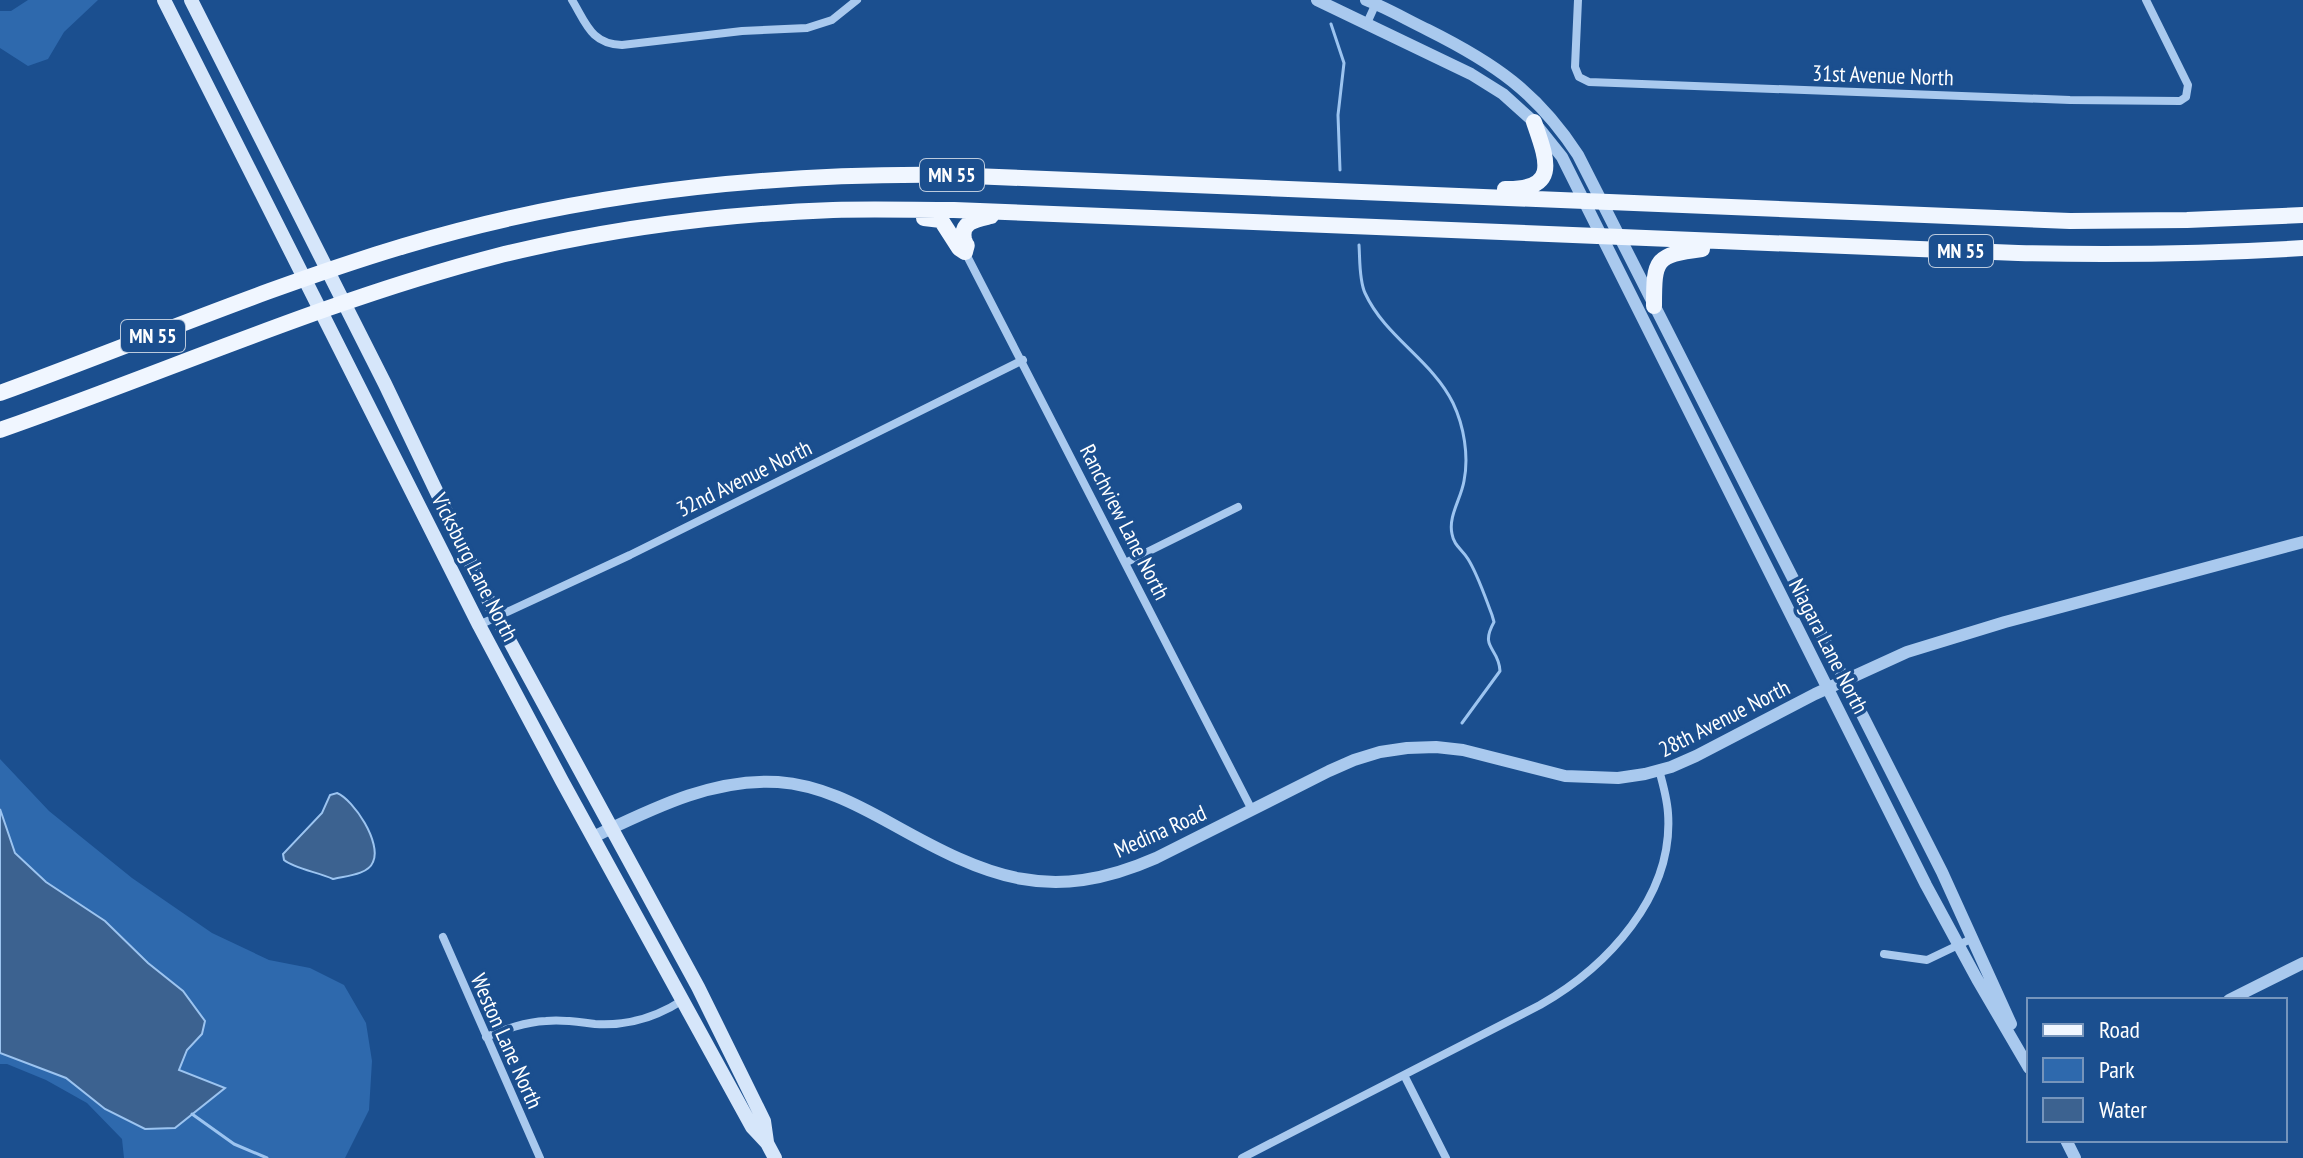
<svg xmlns="http://www.w3.org/2000/svg" width="2303" height="1158" font-family="'PT Sans Narrow',sans-serif">
<rect width="100%" height="100%" fill="#1b4f8f"/>
<path fill="#2e69ad" d="M28,0H98L64,32L48,59L28,66L0,48V11H11Z
M0,759L49,811L132,878L212,933L269,960L310,968L344,985L366,1023L372,1061L369,1110L345,1158H124L122,1139L87,1103L46,1080L7,1064H0V1053L66,1078L105,1109L224,1088L179,1070L187,1050L202,1034L183,991L148,963L105,921L46,882L15,853L0,809Z"/>
<path fill="#3c6290" stroke="#9cc4f0" stroke-width="2" d="M337,793C354,800 382,843 373,862C368,875 345,876 333,879C318,872 295,869 284,860L283,854L322,813L330,795Z
M0,809L15,853L46,882L105,921L148,963L183,991L205,1021L202,1034L187,1050L179,1070L225,1088L175,1128L145,1129L105,1109L66,1078L0,1053Z"/>
<g fill="none" stroke-linecap="round" stroke-linejoin="round">
<path stroke="#9cc4f0" stroke-width="3" d="M1331,24L1344,63L1338,115L1340,170
M1359,245C1360,259 1359,280 1365,293C1385,337 1432,360 1453,403C1464,426 1469,456 1464,481C1461,499 1448,516 1452,534C1454,546 1462,549 1468,559C1478,575 1485,597 1492,615L1494,622C1479,649 1499,647 1500,671L1462,723
M192,1114L234,1144L267,1158"/>
<path stroke="#a9c9ee" stroke-width="8" d="M572,0C586,23 591,44 622,45L742,31L807,28L832,20L857,0
M1578,0L1575,67L1579,77L1589,82L2070,100L2180,101L2186,97L2188,85L2146,0
M1367,23L1377,1
M965,252L1252,810
M1125,563L1238,507
M479,625L630,555L1023,360
M443,937L540,1158
M1884,954L1927,960L1973,938
M486,1037C506,1029 525,1022 546,1021C563,1019 578,1022 595,1024C626,1026 657,1017 683,1000
M1404,1075L1446,1158
M1242,1158L1540,1005C1607,967 1674,896 1668,813C1667,798 1663,784 1659,770"/>
<path stroke="#a9c9ee" stroke-width="12" d="M1317,0L1471,74L1503,94L1534,122L1562,157L1926,885L1977,979L2029,1068
M1366,0C1387,8 1407,20 1428,30C1494,63 1537,92 1578,155L1942,872L2011,1024
M593,837C652,809 712,778 778,782C820,785 856,804 892,824C987,877 1049,905 1156,858L1329,771L1354,760L1380,752L1407,748L1436,747L1463,750L1565,776L1618,778L1645,774L1671,767L1696,756L1815,694L1907,652L2005,622L2303,542
M2229,1000L2303,963
M2066,1140L2075,1158"/>
<path stroke="#d6e6fa" stroke-width="14" d="M164,0L479,625L562,781L752,1127L767,1143L775,1158
M191,0L385,384L496,616L698,987L764,1121L767,1142"/>
<path stroke="#f0f6ff" stroke-width="16" d="M1505,189C1560,190 1547,160 1534,122
M924,218L941,220L959,248L965,252
M965,252C968,240 967,250 964,239C960,221 978,219 991,216
M1654,306C1654,259 1655,255 1702,249
M0,393C135,344 267,287 404,246C580,193 765,173 948,175L2070,221L2187,220L2303,215
M0,430C166,372 327,300 497,256C606,229 721,214 833,210C873,209 914,210 954,210L2018,253C2113,255 2208,254 2303,248"/>
</g>
<g text-anchor="middle" stroke-width="7" stroke-linejoin="round" paint-order="stroke">
<g fill="#1b4f8f" stroke="#bbcadd" stroke-width="2">
<rect x="920" y="159" width="64" height="32" rx="6"/>
<rect x="1929" y="235" width="64" height="32" rx="6"/>
<rect x="121" y="320" width="64" height="32" rx="6"/>
</g>
<g font-size="20" font-weight="bold" fill="#fff">
<text x="952" y="182">MN 55</text>
<text x="1961" y="258">MN 55</text>
<text x="153" y="343">MN 55</text>
</g>
<g font-size="22" fill="#fff" stroke="#1b4f8f">
<text transform="translate(1883 75) rotate(2)" y="8">31st Avenue North</text>
<text transform="translate(744 478) rotate(-26)" y="8">32nd Avenue North</text>
<text transform="translate(1125 522) rotate(63)" y="8">Ranchview Lane North</text>
<text transform="translate(475 567) rotate(63)" y="8">Vicksburg Lane North</text>
<text transform="translate(1829 646) rotate(63)" y="8">Niagara Lane North</text>
<text transform="translate(1724 718) rotate(-27)" y="8">28th Avenue North</text>
<text transform="translate(1160 831) rotate(-24)" y="8">Medina Road</text>
<text transform="translate(507 1041) rotate(66)" y="8">Weston Lane North</text>
</g>
</g>
<rect x="2027" y="998" width="260" height="144" fill="#1b4f8f" stroke="#7695bc" stroke-width="2"/>
<rect x="2043" y="1024" width="40" height="12" fill="#f0f6ff" stroke="#7695bc" stroke-width="2"/>
<text x="2099" y="1038" font-size="24" fill="#ffffff">Road</text>
<rect x="2043" y="1058" width="40" height="24" fill="#2e69ad" stroke="#7695bc" stroke-width="2"/>
<text x="2099" y="1078" font-size="24" fill="#ffffff">Park</text>
<rect x="2043" y="1098" width="40" height="24" fill="#3c6290" stroke="#7695bc" stroke-width="2"/>
<text x="2099" y="1118" font-size="24" fill="#ffffff">Water</text>
</svg>
